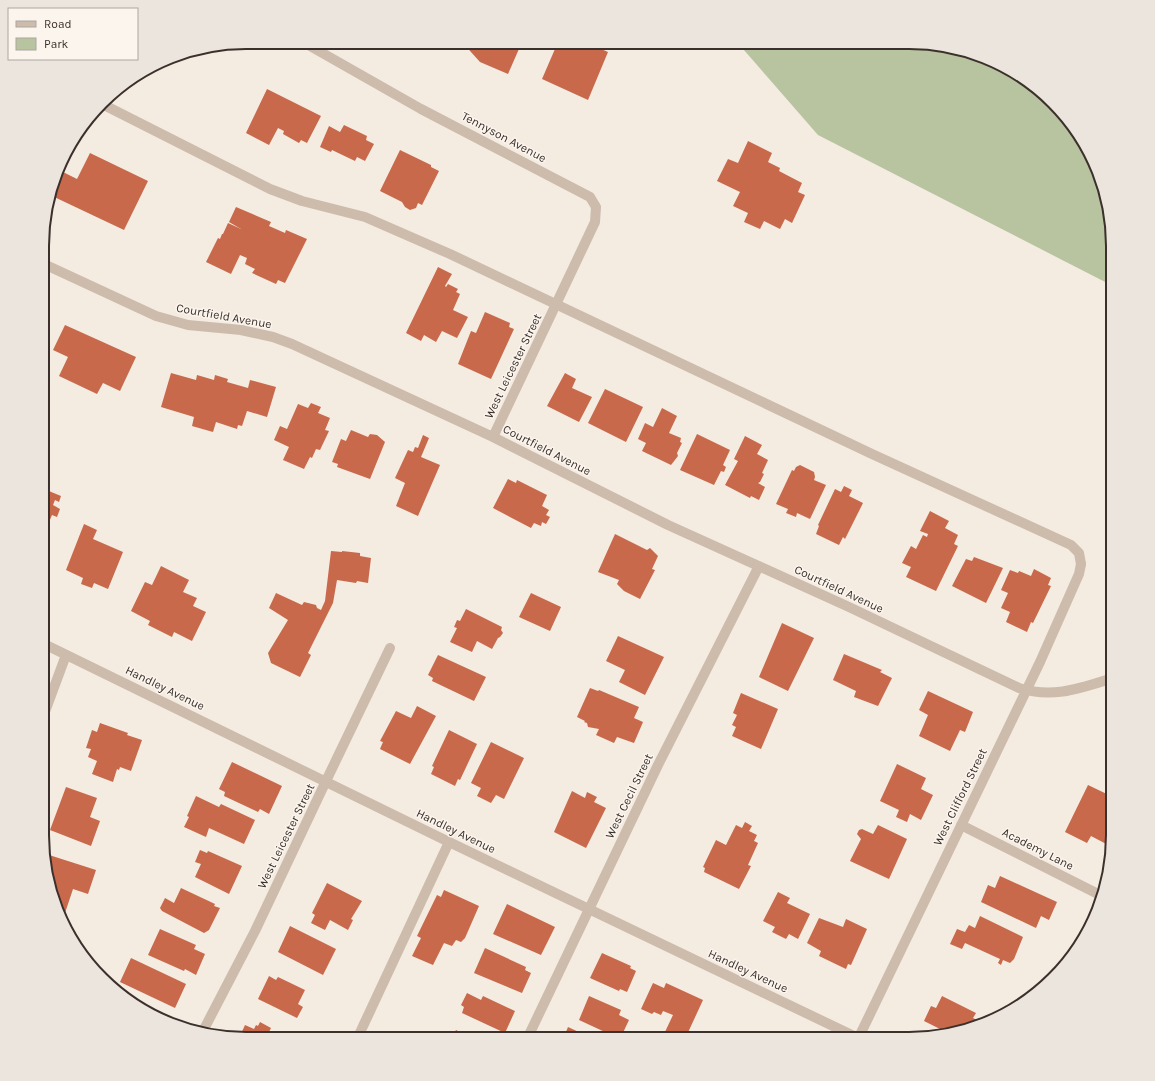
<svg xmlns="http://www.w3.org/2000/svg" width="1155" height="1081" font-family="Karla,sans-serif">
<rect width="100%" height="100%" fill="#f4ebe1"/>
<path fill="#b8c4a0" d="M737,42H923L1000,63L1063,112L1097,167L1113,232V286L818,135Z"/>
<path fill="#c8694b" d="M462,42H522L508,74L480,62Z
M558,42H585L608,52L588,100L542,79Z
M267,89L321,116L307,143L301,140L299,143L283,134L284,131L278,128L269,145L246,133Z
M344,125L367,136L366,140L374,144L365,161L357,157L355,161L332,150L331,152L320,147L329,126L340,132Z
M748,141L772,153L768,162L780,168L779,171L802,183L798,192L805,195L792,223L785,219L780,229L764,221L760,229L744,222L748,213L733,206L740,192L717,181L728,159L738,163Z
M400,150L431,165V167L439,171L422,205L418,203L416,208L410,210L405,207L402,202L380,191Z
M90,153L148,181L124,230L50,195L59,170L77,179Z
M236,207L271,222L269,226L285,233L286,230L307,239L285,283L278,280L276,284L252,273L255,269L245,264L247,258L240,255L231,274L206,262L218,238L220,239L222,234H223L228,223L241,229L229,222Z
M438,267L452,274L445,286L446,287L448,284L458,289L456,292L460,294L453,310L468,317L457,338L442,331L436,342L424,335L421,341L406,333Z
M485,312L510,323L509,327L514,329L491,379L458,364L471,331L476,333Z
M65,325L136,357L120,391L103,383L97,394L59,376L68,357L53,350Z
M171,373L196,380L197,375L214,380L215,375L228,379L227,382L248,388L250,380L276,387L267,417L247,411L242,426L238,425L237,429L216,422L213,432L192,426L194,417L161,407Z
M565,373L576,379L572,388L592,397L579,422L547,406Z
M605,389L643,407L626,442L588,423Z
M311,403L321,407L318,413L330,418L325,430L329,431L320,450L316,449L312,458L310,457L304,469L283,460L289,447L274,440L280,426L287,429L298,404L308,408Z
M662,408L677,416L669,433L681,438L680,442L682,443L677,453L678,456L671,465L642,451L646,443L638,439L645,423L653,427Z
M351,430L368,437L370,434L377,435L385,442L370,479L337,467L338,464L332,462L341,439L346,441Z
M697,434L730,450L723,465L726,467L724,472L721,471L714,485L680,470Z
M423,435L429,438L421,457L440,465L418,516L396,506L405,483L395,478L408,450L413,452L415,447L418,448Z
M745,436L762,445L757,454L768,460L762,473L764,474L760,482L758,483L765,487L759,500L751,496L750,498L725,485L738,461L734,459Z
M800,465L814,472L815,477L814,480L826,485L810,519L797,513L796,517L786,513L788,509L776,504L792,470L794,471L796,467Z
M508,479L516,483L517,480L547,495L542,506L549,510L546,515L550,517L546,524L542,522L541,526L534,523L531,528L493,508Z
M844,486L852,490L849,496L863,503L845,539L843,537L839,545L816,534L819,526L818,525L835,489L841,492Z
M44,489L61,496L59,502L55,500L53,505L60,509L57,517L52,515L44,534Z
M930,511L949,521L945,528L958,535L954,544L958,546L936,591L906,577L911,567L902,563L911,546L916,549L923,535L927,537L928,534L920,531Z
M84,524L97,530L93,539L123,552L108,589L94,583L92,588L81,584L83,578L66,570Z
M615,534L647,550L650,548L658,556L652,569L655,570L640,599L624,591L617,584L619,580L598,572Z
M331,551L342,552V551L360,553V556L371,558L368,583L357,581L356,583L337,580L333,603L308,653L311,655L300,677L271,663L268,653L288,620L269,608L276,593L302,605L304,602L316,605L317,608L321,610L325,601Z
M974,557L1003,568L986,603L952,586L966,559L972,561Z
M161,566L189,580L183,592L197,598L193,606L206,612L192,641L174,632L172,637L148,625L150,621L131,611L145,582L152,585Z
M1034,569L1051,578L1048,585L1051,586L1033,623L1031,622L1027,632L1006,622L1010,612L1001,608L1008,593L1001,590L1010,570L1018,573L1019,571L1031,576Z
M531,593L561,607L550,631L519,617Z
M466,609L502,627L501,630L503,633L500,637L498,638L492,649L477,641L472,652L450,642L457,628L454,627L457,620L460,621Z
M782,623L814,638L788,691L759,677Z
M618,636L664,657L645,695L619,682L625,670L606,661Z
M844,654L882,670L880,672L892,678L878,706L854,697L856,691L833,680Z
M438,655L486,677L474,701L432,681L433,678L428,675Z
M590,688L598,691L599,690L639,707L634,718L643,722L634,743L617,737L614,743L596,735L599,729L588,727L587,723L584,722L585,721L577,717Z
M928,691L973,712L965,732L960,730L950,751L919,736L928,715L919,710Z
M741,693L778,709L761,749L732,736L736,727L732,725L737,715L733,713Z
M417,706L436,716L410,764L380,749L383,742L380,741L396,711L411,718Z
M100,723L128,733L127,735L142,740L131,771L120,767L119,770L117,769L113,782L92,774L97,761L88,757L91,749L86,748L92,730L97,732Z
M449,730L477,744L460,780L458,779L455,786L431,774L434,767L432,766Z
M491,742L524,758L504,799L496,795L491,803L477,796L481,788L471,783Z
M232,762L282,786L269,814L260,809L258,812L224,796L225,792L219,789Z
M897,764L926,778L921,789L933,795L921,820L910,814L907,822L896,817L899,810L880,801Z
M1088,785L1113,797L1112,847L1091,836L1087,843L1065,832Z
M66,787L97,798L90,817L100,821L91,846L50,830Z
M572,791L585,798L587,792L597,797L594,802L606,808L586,848L554,832Z
M196,796L219,807L221,804L255,820L244,844L209,828L206,837L184,827L189,817L187,816Z
M745,822L752,826L749,831L757,835L754,841L758,843L748,865L751,866L739,889L704,872L705,868L703,867L716,840L726,845L736,825L742,828Z
M878,825L907,839L889,879L850,861L861,839L857,834L859,830L862,829L873,834Z
M200,850L207,853L208,851L242,866L229,894L195,877L201,864L195,862Z
M46,854L96,870L88,894L73,889L65,913L57,910L45,858Z
M1000,876L1057,902L1049,920L1041,916L1036,928L981,902L988,885L995,888Z
M327,883L362,901L351,919L353,920L348,930L330,920L325,930L311,923L315,915L312,913Z
M181,888L215,904L214,906L220,908L209,930L204,933L162,911L160,908L165,898L174,903Z
M444,890L479,906L465,938L461,942L456,940L452,946L444,943L433,965L412,956L421,938L417,936L437,895L441,897Z
M778,892L790,898L787,903L810,914L798,939L789,934L786,939L772,932L775,927L763,921Z
M507,904L555,927L541,955L493,934Z
M980,916L1023,937L1014,959L1010,963L1003,960L1001,965L998,963L1000,959L965,943L962,949L950,944L957,929L965,932L969,925L975,928Z
M819,918L843,927L846,919L867,929L851,965L848,964L846,969L819,956L821,951L807,943Z
M290,926L336,949L323,975L278,952Z
M160,929L196,945L194,949L205,954L196,975L185,969L184,971L148,955Z
M485,948L526,967L525,970L531,973L522,993L474,973Z
M602,953L631,966L630,968L636,971L627,992L620,989L619,991L590,978Z
M131,958L186,984L175,1008L120,982Z
M269,976L276,980L278,977L305,990L298,1004L303,1007L297,1018L258,999Z
M653,983L664,988L666,983L703,1000L685,1039H675L664,1034L673,1015L663,1011L661,1015L654,1012L652,1014L641,1009Z
M467,993L481,1000L483,996L515,1011L505,1033L462,1013L464,1007L461,1005Z
M589,996L621,1010L619,1015L629,1020L620,1039L579,1020Z
M942,996L976,1013L973,1018L979,1021L976,1026L948,1033L924,1021L931,1006L936,1008Z
M137,1003L169,1019L168,1023L156,1018Z
M260,1022L271,1028L269,1032L284,1039L237,1038L238,1035L240,1036L245,1025L254,1029L256,1025L258,1026Z
M568,1027L594,1039H563Z
M456,1030L473,1039H451Z"/>
<g fill="none" stroke-linecap="round" stroke-linejoin="round">
<path stroke="#cdbbac" stroke-width="10" d="M102,104L270,189L302,201L365,217L450,254L872,454L1071,545L1079,553L1081,564
M326,781L390,648
M357,1039L449,842"/>
<path stroke="#cdbbac" stroke-width="10" d="M303,42L421,109L590,197L596,207L595,222L493,437
M46,265L156,316L188,325L241,330L273,337L292,344L493,437L668,525L849,607L1019,688C1053,699 1081,688 1113,678
M44,644L449,842L858,1038
M43,717L66,655
M961,825L1102,896
M202,1033L255,931L326,781
M527,1039L658,765L759,566
M858,1039L1040,662L1079,574L1081,564"/>
</g>
<g text-anchor="middle" stroke-width="3" stroke-linejoin="round" paint-order="stroke">
<g font-size="12" fill="#3b302b" stroke="#fbf5ee">
<text transform="translate(504 137) rotate(28)" y="4">Tennyson Avenue</text>
<text transform="translate(224 316) rotate(10)" y="4">Courtfield Avenue</text>
<text transform="translate(513 366) rotate(-64)" y="4">West Leicester Street</text>
<text transform="translate(547 450) rotate(27)" y="4">Courtfield Avenue</text>
<text transform="translate(839 589) rotate(25)" y="4">Courtfield Avenue</text>
<text transform="translate(165 688) rotate(26)" y="4">Handley Avenue</text>
<text transform="translate(629 796) rotate(-64)" y="4">West Cecil Street</text>
<text transform="translate(960 797) rotate(-64)" y="4">West Clifford Street</text>
<text transform="translate(456 831) rotate(26)" y="4">Handley Avenue</text>
<text transform="translate(286 836) rotate(-64)" y="4">West Leicester Street</text>
<text transform="translate(1038 849) rotate(27)" y="4">Academy Lane</text>
<text transform="translate(748 971) rotate(25)" y="4">Handley Avenue</text>
</g>
</g>
<path d="M0 0H1155V1081H0ZM246 49H909A197 197 0 0 1 1106 246V835A197 197 0 0 1 909 1032H246A197 197 0 0 1 49 835V246A197 197 0 0 1 246 49Z" fill="#ece5de" fill-rule="evenodd"/>
<path fill="none" stroke="#3b302b" stroke-width="2" d="M246 49H909A197 197 0 0 1 1106 246V835A197 197 0 0 1 909 1032H246A197 197 0 0 1 49 835V246A197 197 0 0 1 246 49Z"/>
<rect x="8" y="8" width="130" height="52" fill="#fbf5ee" stroke="#aea6a0"/>
<rect x="16" y="21" width="20" height="6" fill="#cdbbac" stroke="#aea6a0"/>
<text x="44" y="28" font-size="12" fill="#3b302b">Road</text>
<rect x="16" y="38" width="20" height="12" fill="#b8c4a0" stroke="#aea6a0"/>
<text x="44" y="48" font-size="12" fill="#3b302b">Park</text>
</svg>
